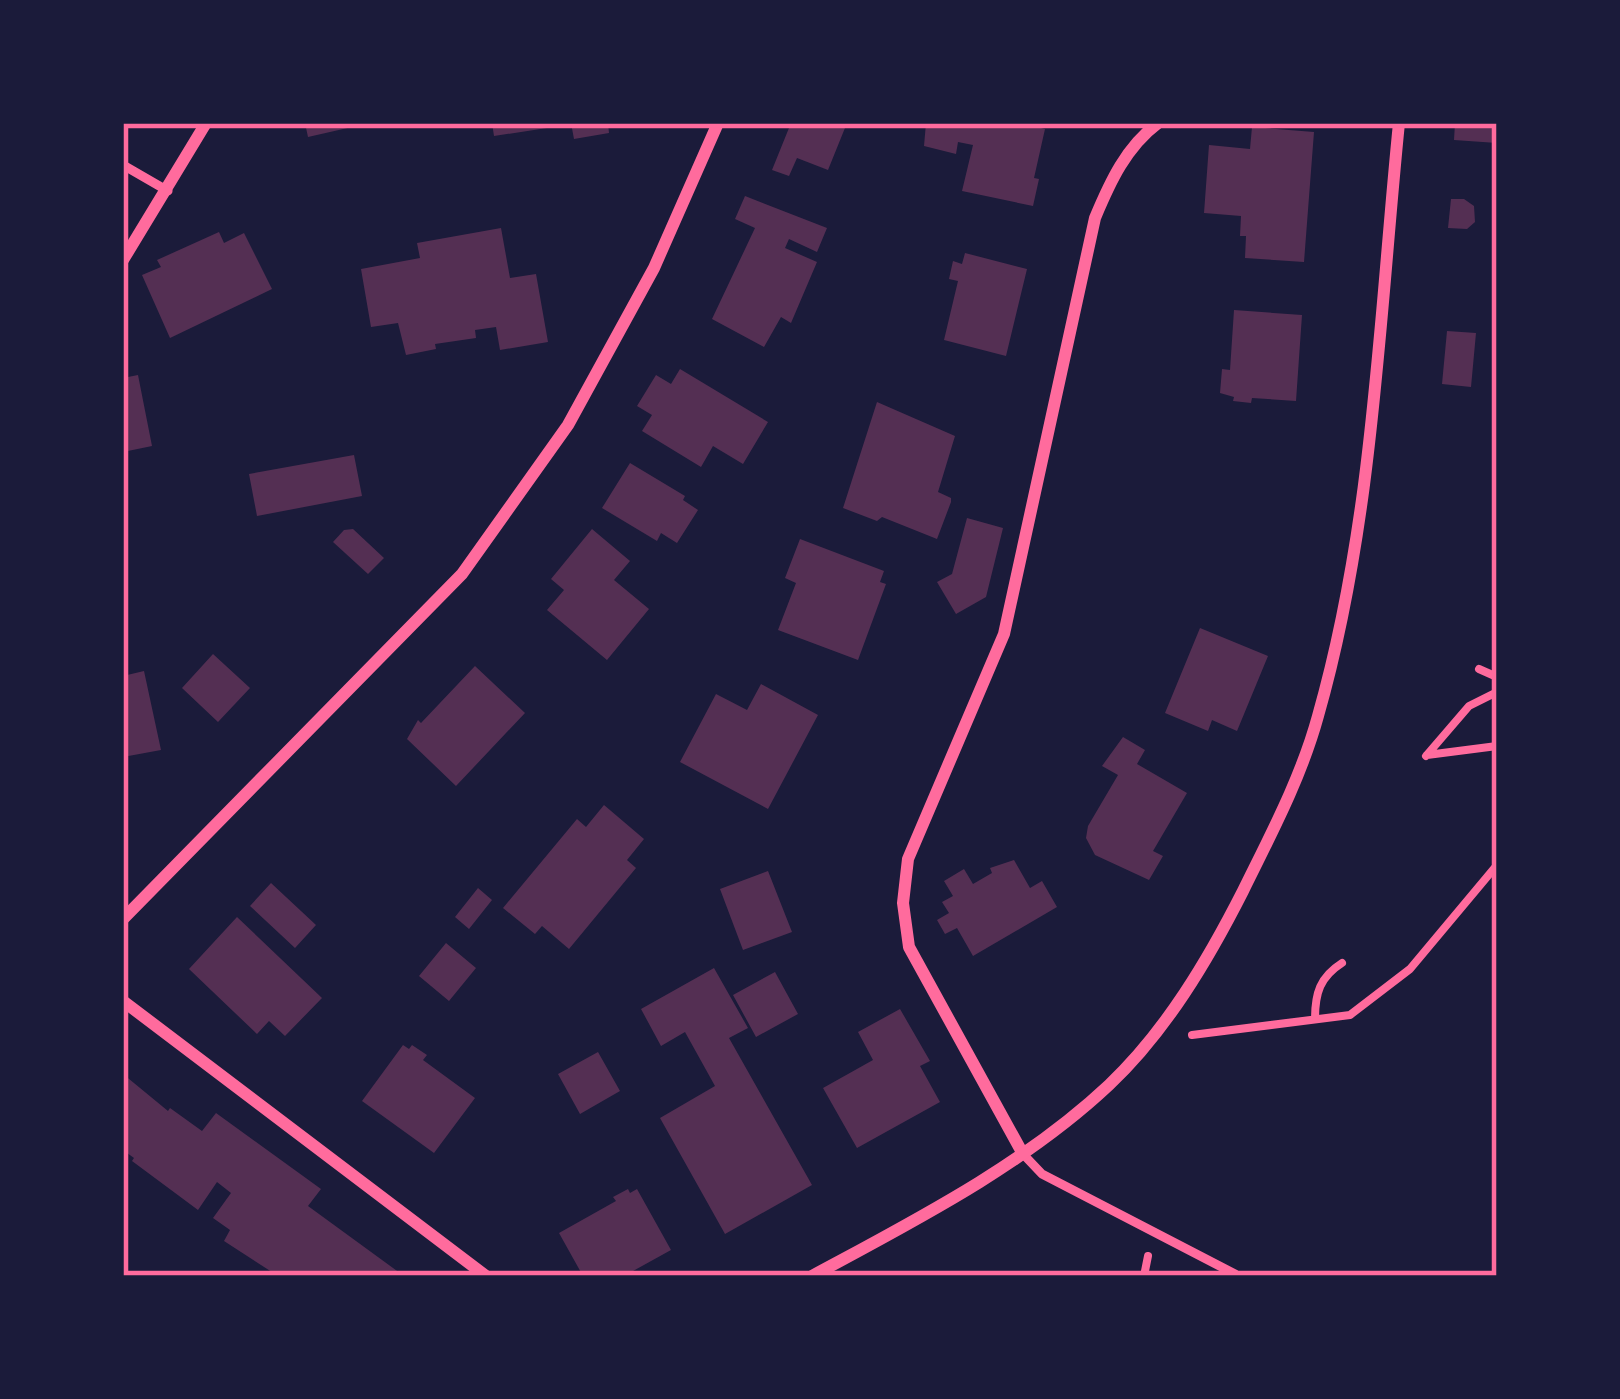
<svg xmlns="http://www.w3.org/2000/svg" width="1620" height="1399" font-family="Montserrat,sans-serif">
<rect width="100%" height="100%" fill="#1b1b3a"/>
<path fill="#542f53" d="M305,123H351L352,127L308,137Z
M492,123H559L560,126L494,136Z
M571,123H608L609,133L574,139Z
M791,123H847L828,170L797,158L789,176L772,170Z
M926,123H1021L1045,129L1034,178L1039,179L1033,206L962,191L973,145L958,142L956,154L924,146Z
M1455,123H1497V143L1454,140Z
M1252,127L1314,132L1304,262L1245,258L1246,236H1240L1241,216L1204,213L1209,145L1250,149Z
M745,196L827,228L817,252L789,239L785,248L817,262L791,323L781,317L764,347L712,319L755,228L735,219Z
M1451,199H1464L1474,206L1475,222L1467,229L1448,228Z
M501,228L510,278L536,274L548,342L500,350L496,327L475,330L476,338L435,344L436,349L406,355L398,323L371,327L361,269L420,258L417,243Z
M219,232L224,243L244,233L272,289L170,338L142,275L161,267L157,260Z
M965,253L1027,269L1006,356L944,340L958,281L949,279L953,261L962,264Z
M1234,310L1302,315L1296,401L1252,398L1251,403L1233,401L1234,397L1220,393L1222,369L1230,370Z
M1447,331L1476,333L1471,387L1442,384Z
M680,369L768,422L743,464L713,446L701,467L642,431L652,415L637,406L656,375L671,384Z
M138,375L152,446L123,452V378Z
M877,402L955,436L938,492L951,498V502L937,539L882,517L877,521L843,508Z
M354,455L362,496L257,516L249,474Z
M630,463L685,496L683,500L698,510L677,543L661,533L657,541L602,508Z
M967,518L1003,528L986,597L956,614L937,582L952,574Z
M353,529L384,558L368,574L333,542L344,530Z
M592,529L630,561L614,580L649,609L607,660L547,610L564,590L551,579Z
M800,539L884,571L880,582L886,584L858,660L778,630L796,583L785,578Z
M1200,628L1268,656L1237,731L1212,720L1208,731L1165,713Z
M213,654L250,688L218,722L182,688Z
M475,666L525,713L456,786L407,739L418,720L421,723Z
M144,671L161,750L123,757V676Z
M761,684L818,715L768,809L680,762L716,694L747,710Z
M1123,737L1145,750L1137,764L1187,793L1153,851L1163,856L1149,880L1095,855L1086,838L1088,826L1118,775L1102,766Z
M604,805L644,839L627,860L636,868L569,949L542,926L535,934L503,908L577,819L586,827Z
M1014,860L1030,888L1042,881L1057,907L973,956L957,928L945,934L937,920L949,913L942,902L953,896L944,881L964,869L973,884L992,873L990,868Z
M768,871L792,932L743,950L720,889Z
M271,883L316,925L295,948L250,906Z
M478,888L492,900L469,929L455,917Z
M237,917L322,998L285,1036L269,1021L257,1034L189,969Z
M446,943L476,968L449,1001L419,976Z
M714,968L748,1028L729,1038L812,1185L725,1234L660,1118L715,1086L685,1032L661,1046L641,1009Z
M775,972L798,1014L756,1037L733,995Z
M900,1009L930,1061L920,1066L940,1102L857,1148L823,1088L873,1060L858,1032Z
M403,1045L409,1049L412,1045L427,1055L423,1060L475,1098L434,1153L362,1101Z
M598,1052L620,1091L580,1114L558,1074Z
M123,1074L168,1111L170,1108L202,1131L216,1113L321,1189L308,1206L404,1276H278L224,1241L230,1230L213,1218L231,1193L217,1182L198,1210L132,1161L134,1158L123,1150Z
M628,1189L630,1193L637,1189L671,1250L624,1276H583L559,1233L616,1201L613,1197Z"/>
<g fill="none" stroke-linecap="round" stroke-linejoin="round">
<path stroke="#ff6b9d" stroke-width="8" d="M1479,669L1497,677
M1427,755L1497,746
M1426,756L1469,706L1497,692
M1315,1019C1315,993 1320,977 1342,963
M1192,1035L1350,1015L1410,969L1497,865
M1144,1276L1148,1256"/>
<path stroke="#ff6b9d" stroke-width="9" d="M123,165L168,191
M1023,1154L1042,1174L1235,1274"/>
<path stroke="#ff6b9d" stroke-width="12" d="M123,260L206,123
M123,919L462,574L568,425L654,268L718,123
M123,1001L486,1276
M1023,1154L909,947L903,903L908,859L1004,634L1095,218C1110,182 1126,147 1158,123
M812,1276C914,1221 1024,1165 1109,1085C1166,1031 1208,960 1243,891C1271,834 1301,778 1318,716C1373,523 1379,321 1399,123"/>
</g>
<rect width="1620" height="1399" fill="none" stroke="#1b1b3a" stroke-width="252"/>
<rect x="126" y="126" width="1368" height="1147" fill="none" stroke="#ff6b9d" stroke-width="4.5"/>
</svg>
